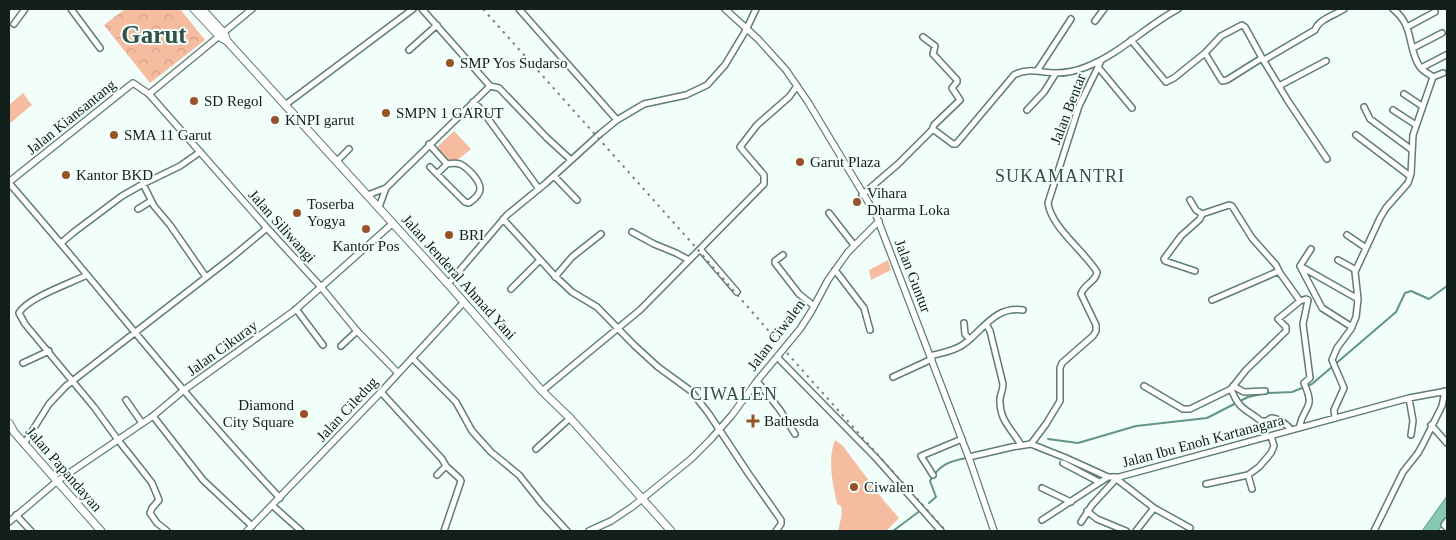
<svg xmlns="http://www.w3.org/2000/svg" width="1456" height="540" font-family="Georgia,serif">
<defs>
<pattern id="park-crowns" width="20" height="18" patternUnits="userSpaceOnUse" patternTransform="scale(1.25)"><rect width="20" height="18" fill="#f6bc9f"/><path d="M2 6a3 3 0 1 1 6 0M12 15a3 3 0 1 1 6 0" fill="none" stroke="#d2a188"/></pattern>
</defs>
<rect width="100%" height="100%" fill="#f1fef9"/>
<path fill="url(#park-crowns)" d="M125,9H180L205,40L150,83L104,25Z"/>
<path fill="#f6bc9f" d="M23,93L32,105L9,124V105Z
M454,131L471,149L455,162L448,160L436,148Z
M888,260L891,270L871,280L869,270Z
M835,440L843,446L885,502L899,518L886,531H838L842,514L841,506L837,504C833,484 827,460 835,440Z"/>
<path fill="#84c9b0" stroke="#629683" d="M1447,496V520L1438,531H1422Z"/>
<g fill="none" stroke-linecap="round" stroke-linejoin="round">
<path stroke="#629683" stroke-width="2" d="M1048,439L1078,443L1136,426L1207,418L1248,397L1267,393L1292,392L1312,384L1396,312L1405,293L1411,291L1429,299L1447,286
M1006,451L1025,447
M929,503L936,497L930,481C939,465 949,461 967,458
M893,531L921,510"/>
<defs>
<path id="minor" d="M71,9L100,48
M422,9L490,86
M519,9L617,120
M1095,21L1104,9
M14,24L25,9
M1407,27L1435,12
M923,37L935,46L933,54L957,80V82L952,88L960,100L934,125L932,130
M1131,40L1166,82L1174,78L1205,53L1222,81L1227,80L1262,58L1245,27L1242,25L1221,36L1205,53
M1413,48L1442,33
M409,50L437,25
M1262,58L1288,101L1327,159
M1264,60L1315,30C1319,19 1335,15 1344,9
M1098,67L1132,108
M1421,68L1446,55
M1037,71L1071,19
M1433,77L1443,73
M490,86L499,88L547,138L571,160
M1279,86L1326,61
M1404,94L1422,106
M473,102L481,109L539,189
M285,105L413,9
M1364,107L1370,119L1412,150
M1027,110L1044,92L1056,73
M1393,110L1416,125
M1356,135L1410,176
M429,144L447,164C452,163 456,163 460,164C468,168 481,181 480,190C479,196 473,200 469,203L465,202L430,167
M337,161L349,149
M437,174L447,164
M554,176L577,200
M9,183C100,287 185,398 280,498
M143,184L154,206L170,225L206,277
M368,195L386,188L490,86
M862,195L898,164L931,131L934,130L953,144H956L1014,75C1028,67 1041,73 1056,73C1067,73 1076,71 1086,67C1120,54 1146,26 1178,9
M1190,200L1196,210L1202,214L1229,205L1232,206L1252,238L1276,265L1280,273L1300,301L1306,299L1308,300L1303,324L1310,378L1304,383C1316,410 1304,404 1299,428
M379,207L386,188
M138,209L151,201
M829,213L854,245
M503,219L554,275L572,292L597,307L634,345L658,367L691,391L709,414L748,473L781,520V524L776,531
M632,232L654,244L676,253L689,260
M1347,235L1366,248
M61,243L74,232L122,196L143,184L180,166L200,152
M700,249L737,292
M783,255L775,261V263L799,294L814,306
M1338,260L1356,270
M1300,266L1311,249
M835,270L864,308L870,330
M1195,271L1165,261L1164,259L1181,236L1200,219L1202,214
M87,275C71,283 27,298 19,313L25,324L94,407L118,440L134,460L152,483L159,500L152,508L150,513L157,523L167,531
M555,277L572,257L601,234
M448,284L507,215L546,183L601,133L617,120L644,104L686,95L707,85L725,65L746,30L756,9
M511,289L540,260
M1212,300L1279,271
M296,309L323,345
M964,323L965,334L969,339
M986,324L990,331L1003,384C1003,392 1000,394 1000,399C999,420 1011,428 1021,445
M1352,327L1322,308L1300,266L1358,299
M341,346L357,331
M930,356C941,353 955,351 964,344C984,329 995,306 1023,310
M777,357L876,458L941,531
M413,359L456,402L472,431L491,452L519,475L542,504L567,531
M23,363L49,351
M893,377L932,359
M757,381L780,410L795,434
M1144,386L1183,409H1190L1231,389
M1233,386L1244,392L1265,391
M542,391L640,310L764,184V175L740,147L757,125L789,97L797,86
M381,392L442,459L446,466L437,475
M1409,398L1413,421L1411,435
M126,400L142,423
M153,416L203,480L252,526
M1335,418L1334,410L1344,388L1332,360L1337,348L1351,329L1356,317L1358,299L1355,272L1380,218L1386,208L1408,183L1411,174L1413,135L1433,77C1429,74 1423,71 1420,67C1407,49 1415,26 1393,9
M1431,425L1447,443
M1291,430C1287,424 1278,418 1271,418L1267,421H1261C1245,408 1240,411 1231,389L1246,370L1286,331V327L1278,319L1300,301
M24,444L49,404L66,386L231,258L267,228
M1031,444L1046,424L1060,401V368L1062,363L1093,336L1096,331V325L1081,294C1084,284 1096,282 1097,272C1085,252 1051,227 1048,203L1079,106L1101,61
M536,449L570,418
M969,457L1012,447L1031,444L1066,458L1108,477H1119L1409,398L1447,391
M1063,463L1099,482
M933,475L921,456L962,439
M1248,475L1252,489
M1114,477L1154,508L1136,531
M1206,484L1248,475L1259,467L1271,453L1274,446L1271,436
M1042,488L1071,502
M273,506L301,531
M1154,508L1190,528
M1087,511L1097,519L1126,531
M16,515L31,531
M1042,520L1108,477
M1447,521L1444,525L1447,528
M1081,522L1092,505L1116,479
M444,531L461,481L460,479L446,466
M1374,531L1403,472L1418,453L1423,444L1442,406L1445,391"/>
<path id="tertiary" d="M725,9L758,39L786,70L808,102L876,215L969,458L994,531
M149,94L252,9
M9,182L133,83L149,94L267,228L321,287L357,331L398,373
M9,522L56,482L153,416L184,390L294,311L393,223
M247,531L381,392L464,302
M589,531L611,521L632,507L691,459L711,439L732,415L757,381L800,329L811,312L828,280L848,252L879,221"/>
<path id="secondary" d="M194,9L220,37L227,41L448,284L542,391L570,418L671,531
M202,9L224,33L227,41
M9,423L14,432L101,531"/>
</defs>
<use href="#minor" stroke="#607d71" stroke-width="8"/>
<use href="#tertiary" stroke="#607d71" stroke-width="8"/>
<use href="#secondary" stroke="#607d71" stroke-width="9"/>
<use href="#minor" stroke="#fff" stroke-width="5"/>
<use href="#tertiary" stroke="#fff" stroke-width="5.5"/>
<use href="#secondary" stroke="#fff" stroke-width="7"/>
<path stroke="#78847f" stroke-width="2" stroke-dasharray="2.5 5" stroke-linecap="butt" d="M483,9L699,251L781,345
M787,353L946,531"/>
</g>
<g fill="#985229" stroke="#f1fef9" stroke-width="2">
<circle cx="450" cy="63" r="5"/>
<circle cx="194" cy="101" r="5"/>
<circle cx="386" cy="113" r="5"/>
<circle cx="275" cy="120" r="5"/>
<circle cx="114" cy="135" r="5"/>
<circle cx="800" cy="162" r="5"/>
<circle cx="66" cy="175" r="5"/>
<circle cx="857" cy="202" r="5"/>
<circle cx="297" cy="213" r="5"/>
<circle cx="366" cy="229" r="5"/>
<circle cx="449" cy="235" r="5"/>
<circle cx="304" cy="414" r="5"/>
<path d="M750.5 413.5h5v5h5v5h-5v5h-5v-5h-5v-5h5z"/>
<circle cx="854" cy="487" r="5"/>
</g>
<g text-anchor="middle" stroke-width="4" stroke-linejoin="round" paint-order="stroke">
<g font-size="15" fill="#131f1a" stroke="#f1fef9" text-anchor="start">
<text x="460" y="68">SMP Yos Sudarso</text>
<text x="204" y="106">SD Regol</text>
<text x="396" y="118">SMPN 1 GARUT</text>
<text x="285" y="125">KNPI garut</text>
<text x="124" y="140">SMA 11 Garut</text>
<text x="810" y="167">Garut Plaza</text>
<text x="76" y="180">Kantor BKD</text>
<text x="867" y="198">Vihara<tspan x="867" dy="17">Dharma Loka</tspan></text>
<text x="307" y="209">Toserba<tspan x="307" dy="17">Yogya</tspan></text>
<text x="459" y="240">BRI</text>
<text x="366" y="251" text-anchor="middle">Kantor Pos</text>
<text x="294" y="410" text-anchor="end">Diamond<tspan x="294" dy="17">City Square</tspan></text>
<text x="764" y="426">Bathesda</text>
<text x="864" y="492">Ciwalen</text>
</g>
<g font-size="15" fill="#131f1a" stroke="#f1fef9">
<text transform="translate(1068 109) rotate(-69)" y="5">Jalan Bentar</text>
<text transform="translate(71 117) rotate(-39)" y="5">Jalan Kiansantang</text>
<text transform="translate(282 226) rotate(48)" y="5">Jalan Siliwangi</text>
<text transform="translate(913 276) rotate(69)" y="5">Jalan Guntur</text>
<text transform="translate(459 277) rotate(48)" y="5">Jalan Jenderal Ahmad Yani</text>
<text transform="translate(776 335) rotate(-53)" y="5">Jalan Ciwalen</text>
<text transform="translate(222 348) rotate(-36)" y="5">Jalan Cikuray</text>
<text transform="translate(347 409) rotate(-47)" y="5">Jalan Ciledug</text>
<text transform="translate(1203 441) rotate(-15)" y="5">Jalan Ibu Enoh Kartanagara</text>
<text transform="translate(64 469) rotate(49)" y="5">Jalan Papandayan</text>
</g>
<g font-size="18" letter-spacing="1" fill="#355046" stroke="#f1fef9">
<text x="1060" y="182">SUKAMANTRI</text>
<text x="734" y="400">CIWALEN</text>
</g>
<g font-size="25" font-weight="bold" fill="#355046" stroke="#f1fef9">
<text x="154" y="43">Garut</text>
</g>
</g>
<rect width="1456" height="540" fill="none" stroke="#131f1a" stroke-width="20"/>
</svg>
